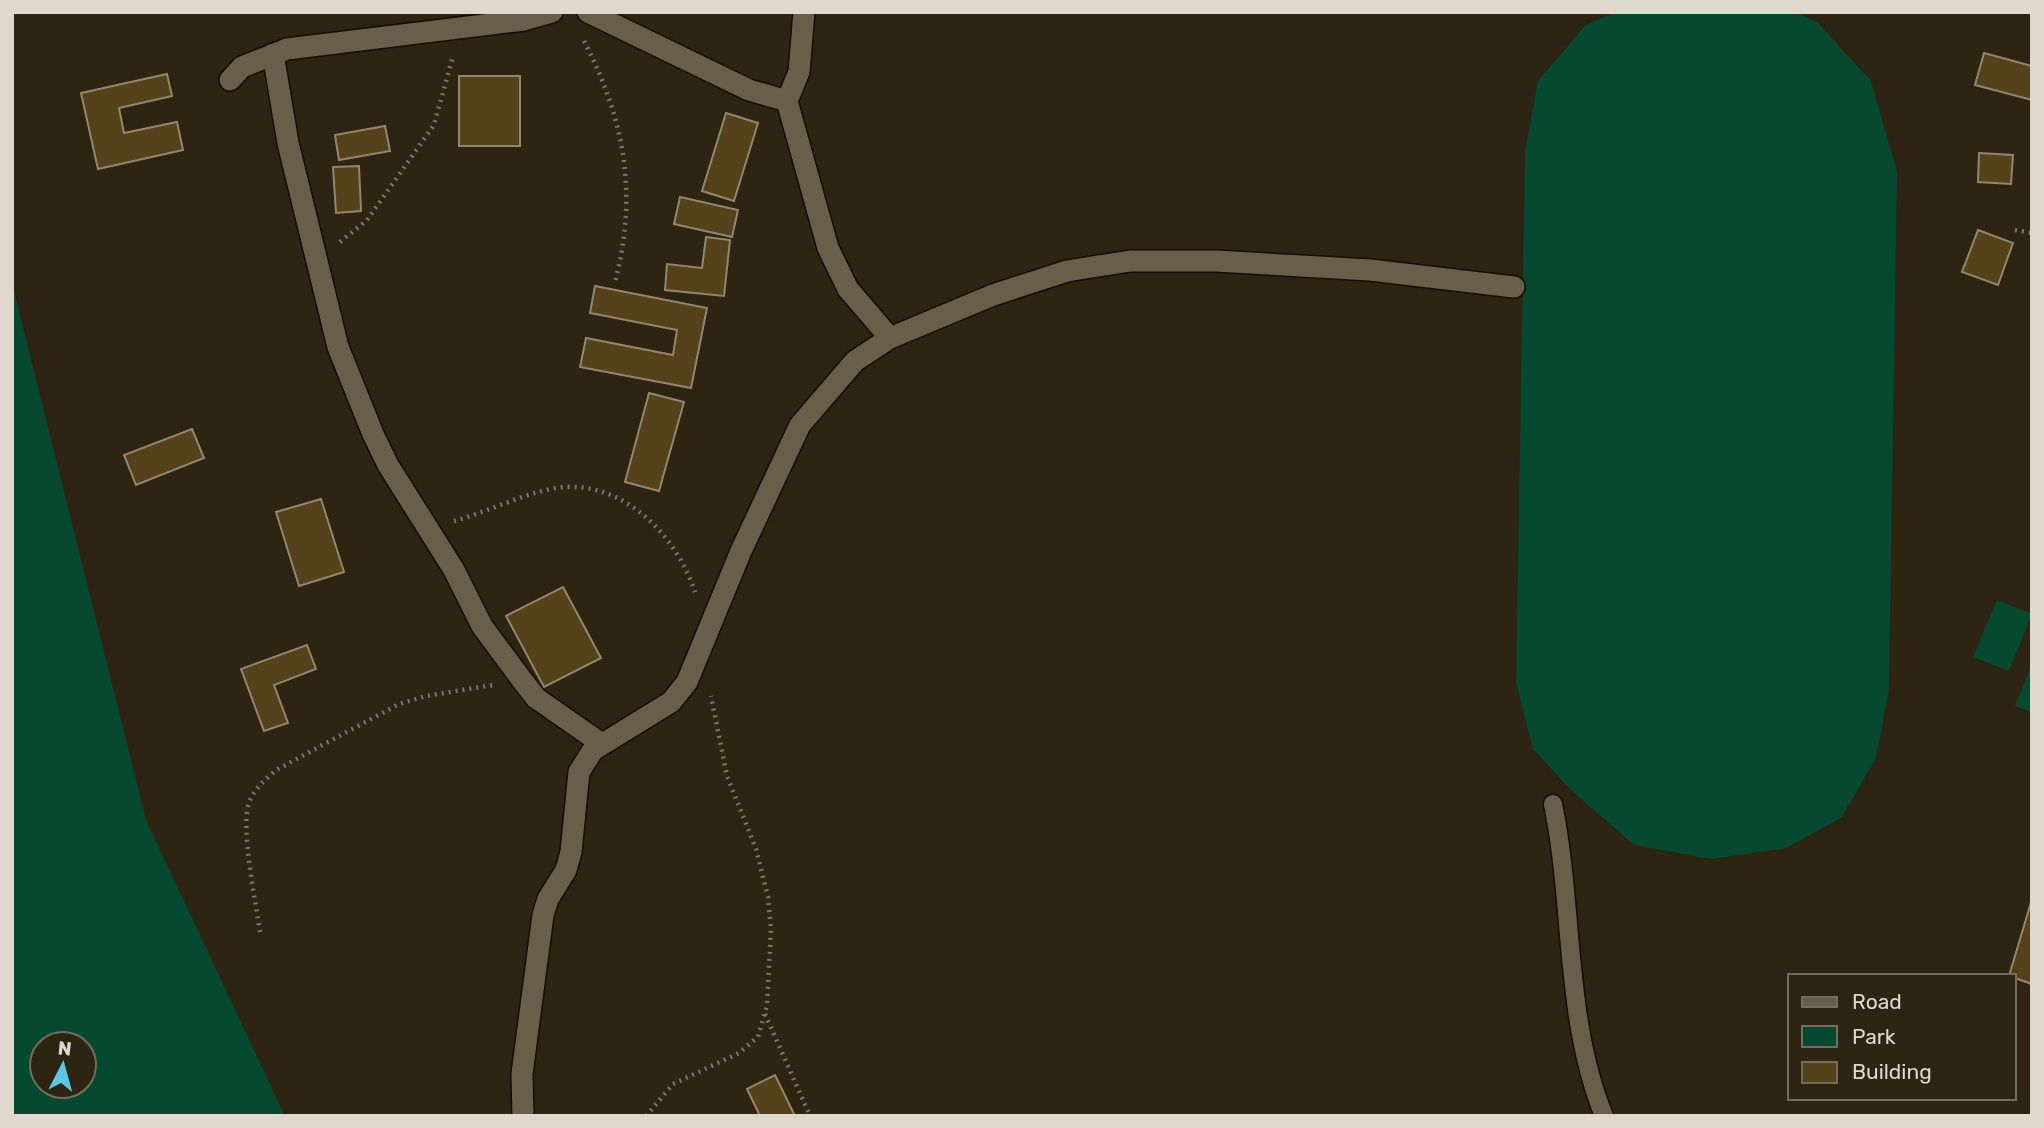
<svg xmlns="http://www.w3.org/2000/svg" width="2044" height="1128" font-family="Rubik,sans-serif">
<rect width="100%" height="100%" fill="#2d2411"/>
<path fill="#054930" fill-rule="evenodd" d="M1616,12H1795L1817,22L1871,81L1897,171L1889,689L1876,758L1841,818L1786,848L1711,859L1634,845L1571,790L1533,749L1516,683L1525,152L1538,81L1586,25Z
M12,283L146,820L285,1116H12ZM84,1044V1086H42V1044Z
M1997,600L2032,614L2009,671L1973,657Z
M2032,664V712L2015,706Z"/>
<path fill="#55421a" stroke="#928671" stroke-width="2" d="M1984,53L2032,66V100L1975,85Z
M167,74L172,96L119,108L124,133L177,122L183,150L98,169L81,93Z
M459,76H520V146H459Z
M726,113L758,123L734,201L702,191Z
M385,126L390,151L339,160L335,135Z
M1979,153L2013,155L2011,184L1978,182Z
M359,166L361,211L336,213L333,167Z
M680,197L738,210L732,237L674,224Z
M1978,230L2013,243L1998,285L1962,272Z
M706,237L730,240L724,296L665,290L667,264L702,268Z
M595,286L707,308L691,388L580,367L586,338L673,355L677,330L590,313Z
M649,393L684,402L659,491L625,482Z
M192,429L204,458L136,485L124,455Z
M321,499L344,572L299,586L276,512Z
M563,587L601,658L544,687L506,616Z
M307,645L316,669L274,685L288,723L264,731L241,669Z
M2032,899V984L2009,976Z
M775,1075L795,1116H760L747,1089Z"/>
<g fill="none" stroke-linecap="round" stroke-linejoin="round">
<defs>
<path id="lane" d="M1553,804C1574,906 1564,1018 1604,1116"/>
<path id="street" d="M588,12L749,90L787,101L828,248L848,289L890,338
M273,54L288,143L338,347L373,434L388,465L454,570L482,626L522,680L536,698L602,744
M230,80L242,67L287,49L524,20L552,12
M787,101L799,72L804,12
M523,1116L522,1074L543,915L548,899L566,870L571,852L579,772L593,750L671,702L687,682L741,551L800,425L855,361L890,338L993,295L1067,271L1130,261H1216L1370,270L1514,287"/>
</defs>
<use href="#lane" stroke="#150d00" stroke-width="21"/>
<use href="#street" stroke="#150d00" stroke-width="24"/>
<path stroke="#7d7566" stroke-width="4.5" stroke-dasharray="2 5" stroke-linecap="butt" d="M584,41C625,120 638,195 615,282
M2015,230L2032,233
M340,242L367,220L434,125L453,56
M454,521C488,512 521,494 556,488C621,478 676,534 695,592
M260,932C256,904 240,826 249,803C254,789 265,780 276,770L399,704L426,696L493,685
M765,1014L810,1116
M646,1116L673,1084L739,1053L758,1037L767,1005L771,929L768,897L756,849L727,776L711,696"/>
<use href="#lane" stroke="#685e49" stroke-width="18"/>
<use href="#street" stroke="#685e49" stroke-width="21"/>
</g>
<rect width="2044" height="1128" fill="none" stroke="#dfd9cd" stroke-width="28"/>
<rect x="1788" y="974" width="228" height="126" fill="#2d2411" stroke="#746c5c" stroke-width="2"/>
<rect x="1802" y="997" width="35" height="10" fill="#685e49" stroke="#746c5c" stroke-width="2"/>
<text x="1852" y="1009" font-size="21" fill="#dfd9cd">Road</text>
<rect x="1802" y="1026" width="35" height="21" fill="#054930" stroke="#746c5c" stroke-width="2"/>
<text x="1852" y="1044" font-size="21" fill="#dfd9cd">Park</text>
<rect x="1802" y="1062" width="35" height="21" fill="#55421a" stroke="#746c5c" stroke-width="2"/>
<text x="1852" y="1079" font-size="21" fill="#dfd9cd">Building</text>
<g transform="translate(63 1065) rotate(6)"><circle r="33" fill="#2d2411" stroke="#746c5c" stroke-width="2"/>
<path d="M0-5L12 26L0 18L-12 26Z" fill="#5bc8e7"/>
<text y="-10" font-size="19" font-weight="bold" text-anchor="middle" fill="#dfd9cd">N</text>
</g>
</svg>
